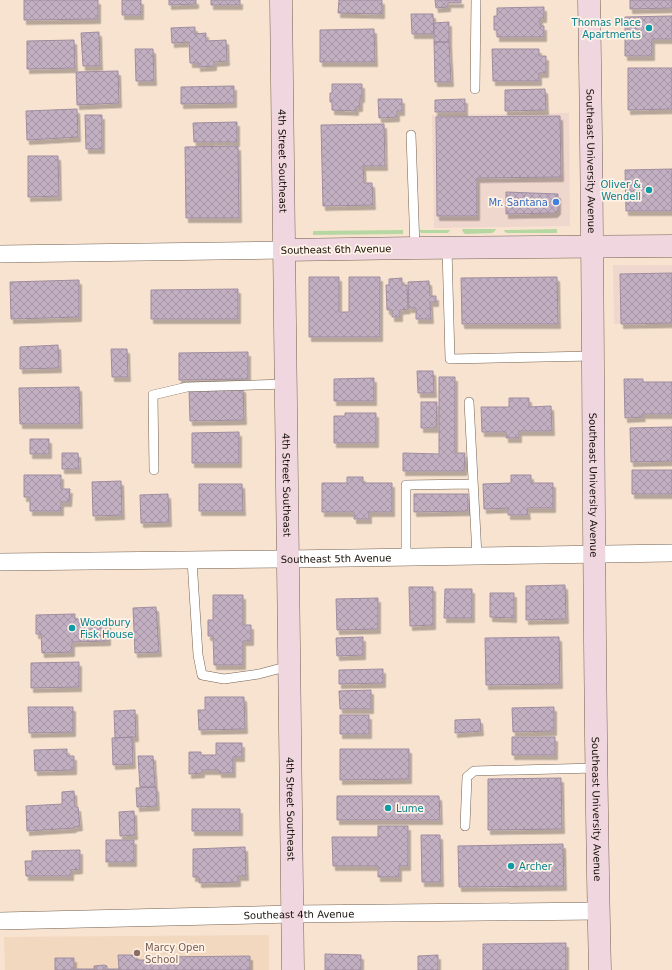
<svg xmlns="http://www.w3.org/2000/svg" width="672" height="970" font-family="'DejaVu Sans',sans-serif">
<defs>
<pattern id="building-cross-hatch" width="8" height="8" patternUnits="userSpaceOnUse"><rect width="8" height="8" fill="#c2afc2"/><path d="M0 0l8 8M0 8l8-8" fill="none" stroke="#a696a5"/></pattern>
<filter id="shadow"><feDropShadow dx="2.5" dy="4.5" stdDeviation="0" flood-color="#0004"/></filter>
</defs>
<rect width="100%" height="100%" fill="#f8e3d0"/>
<path fill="#f0d7ce" d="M569,113L570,226L434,228L432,115Z
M613,265H672V323L614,324Z"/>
<path fill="#f3d8c0" d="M269,935V970H5L4,937Z"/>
<path fill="#b5d8a2" d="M462,229H496L495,231L492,233L465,234L463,232Z
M557,229V233H507L505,232L504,230Z
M403,230V234L313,235V231Z
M419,230H450L448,233H421Z"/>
<path fill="url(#building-cross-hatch)" stroke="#9f8d9f" filter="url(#shadow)" d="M24,0H98V19L24,20Z
M122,0H141V15H122Z
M169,0H196V4L169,5Z
M211,0H240V5H211Z
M339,0H382V14L338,13Z
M435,0H461V3H448V7L436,8Z
M630,0H672V8L630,9Z
M544,7V18H540V26H544V37H497V30H494V16H497V8Z
M411,14H433L434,34H412Z
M672,16V39H652V56H625V17Z
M449,22V42H434V23Z
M195,27V34L206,33V41L226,40L227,61L214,62V66L198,67V63H190L189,42L172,43L171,28Z
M374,29L375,62H320V30Z
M99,32L100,66H83L81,33Z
M74,40L75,68L27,69V41Z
M434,42H449L451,82H435Z
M135,49H153L154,81H136Z
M492,49H539V56H546V73H539V81H493Z
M628,68H672V109L628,110Z
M118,71L119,103L77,105L76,72Z
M332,84H362V98H360V107H356V111L332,110V102H330V93H332Z
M234,86V103L181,104V87Z
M545,89L546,110L505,111V90Z
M378,99H402V111H397V117L379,118Z
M465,99V112H435V100Z
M77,109L78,137L27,140L26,111Z
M85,115H102V149H86Z
M560,116L561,177L477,178V216H437L436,117Z
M237,122V142H194L193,123Z
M384,124L385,166H363L364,183H372L373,205L323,206L321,125Z
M238,146L239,218H186L185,147Z
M28,156H58L59,196L28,197Z
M672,169V211H626L625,170Z
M506,192L558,194V210L555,213L506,214Z
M672,273V323L621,324L620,274Z
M309,277H339V312H349V277H380V337H309Z
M557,277L558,324H462L461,278Z
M402,278V285H407L408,309L400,310V317H392V310H387L386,285H389V279Z
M79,280V317L11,319L10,282Z
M429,281L430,296H436V302H430L431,319H416V308H409L408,282Z
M238,289V319H151V290Z
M58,345L59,368L20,369V347Z
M111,349H127L128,377H112Z
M248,352V379L179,380V353Z
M417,371H433L434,393H418Z
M439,377H455V453H465L464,471H403V453L439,454Z
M374,378V401H334V379Z
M624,379H643V382H672V414H642L643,417L625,418Z
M79,387L80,424H20L19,388Z
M243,388L244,420L190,421L189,389Z
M509,398H529V407L551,406L552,431H519V438H506V432H482L481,407H509Z
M421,402H437L436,428H421Z
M345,413H376V443H334V416H345Z
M672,427V461L631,462L630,428Z
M239,432V463H192V433Z
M30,439H49V454H30Z
M62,453H78L79,469H62Z
M632,470H672V494H632Z
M24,475H61V489H70L69,502H61V511H30V497H24Z
M511,475H531V483H553V508H527L528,515H508V508L484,509L483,484L511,483Z
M347,477H363V483H392V512H369V519H354V512H322V483H347Z
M121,481L122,515L93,516L92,482Z
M199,484H242L243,511H199Z
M168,494L169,522L141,523L140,495Z
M414,494H468V511L414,512Z
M565,585L566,619L526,620V586Z
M409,587H433V625L410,626Z
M445,589H472V618H444Z
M490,593H514V618L490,617Z
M213,595H243V625H251V641H243V665H214L213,636H208V620H213Z
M378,598V629L337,630L336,599Z
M156,607L159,652L135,653L133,608Z
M75,614V619H88L89,622L108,621V641L72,642V652L42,653L41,634H36V615Z
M363,637V655L337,656L336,638Z
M559,637L560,684L486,685L485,638Z
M79,662V687L31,688V663Z
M383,669V683L339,684V670Z
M371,690V709H340L339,691Z
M205,697H244L245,729L199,730L198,710H205Z
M28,707H73V732L29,733Z
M554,707V731L513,732L512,708Z
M135,710L136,737L115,738L114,711Z
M340,715H369V734H340Z
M480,719L481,731L455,733V720Z
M132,737L133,764L113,765L112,738Z
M512,737H555V755H512Z
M216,743H242V757H233V773H219V770H202V773L189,774V752H201V755H216Z
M67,749V756H74V770L35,771L34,750Z
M340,749H409V779L340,780Z
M138,756H153L155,787H140Z
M561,778L562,829L488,830V779Z
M156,787L157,806L137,807L136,788Z
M74,791L75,807H78L80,826L74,827V828L27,831L26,806L62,804V792Z
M337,796H439L440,820H337Z
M192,809H240V831H192Z
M134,811L135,835L120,836L119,812Z
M378,826H408V866H399V877H378V866H333L332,837H378Z
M421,835H440L441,882H422Z
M106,840H134V862H106Z
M563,844L564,886L459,887L458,846Z
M245,847L246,876H238V882L199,883V877H193V849Z
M80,850V869L71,870V876H26L25,861H32V851Z
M566,943V970H483V944Z
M325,954L361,955V970H325Z
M118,955H137V960H158V957L250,956V970H55V958H74V969H94V966L104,965L107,966V969H119Z
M438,955V970H418V956Z"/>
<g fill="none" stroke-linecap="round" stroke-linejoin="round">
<defs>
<path id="lane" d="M475,89L476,0
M411,135L415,248
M447,248L450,359L593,356
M469,402L477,556
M154,470L153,395L187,387L286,384
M406,557V485L473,484
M192,560L198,655L202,675L224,679L259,674L289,666
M465,826L467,777L474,771L596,768"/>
<g id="street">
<path d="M0,254L284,250"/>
<path id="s1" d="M0,562L287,559L672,553"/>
<path id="s2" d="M0,921L293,914L599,911"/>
</g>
<g id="secondary">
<path id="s3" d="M281,0L293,970"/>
<path id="s4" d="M589,0C595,323 592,647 600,970"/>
<path d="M284,250L415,248L672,246"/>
</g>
</defs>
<use href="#lane" stroke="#736150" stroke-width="10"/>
<use href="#street" stroke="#736150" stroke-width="18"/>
<use href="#secondary" stroke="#736150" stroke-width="23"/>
<use href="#lane" stroke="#fff" stroke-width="9"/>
<use href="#street" stroke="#fff" stroke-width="17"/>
<use href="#secondary" stroke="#f0d7df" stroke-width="22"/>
</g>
<g fill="#0f9aa8" stroke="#fff2e6" stroke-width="1.5">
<circle cx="649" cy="28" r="4"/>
<circle cx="649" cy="190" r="4"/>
<circle cx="72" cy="628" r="4"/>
<circle cx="388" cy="808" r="4"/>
<circle cx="511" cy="866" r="4"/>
</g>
<circle fill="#3f7fe0" stroke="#fff2e6" stroke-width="1.5" cx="556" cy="202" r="4"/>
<circle fill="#8d6e63" stroke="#fff2e6" stroke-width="1.5" cx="137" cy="953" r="4"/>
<g text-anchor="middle" stroke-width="3.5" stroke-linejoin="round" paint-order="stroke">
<g font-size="10" fill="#0d838f" stroke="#fff2e6" text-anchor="start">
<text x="641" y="26" text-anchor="end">Thomas Place<tspan x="641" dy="12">Apartments</tspan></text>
<text x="641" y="188" text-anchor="end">Oliver &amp;<tspan x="641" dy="12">Wendell</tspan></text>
<text x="80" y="626">Woodbury<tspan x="80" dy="12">Fisk House</tspan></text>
<text x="396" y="812">Lume</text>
<text x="519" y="870">Archer</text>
</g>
<g font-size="10" fill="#161009" stroke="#fff2e6">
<text dy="4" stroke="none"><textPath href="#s3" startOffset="161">4th Street Southeast</textPath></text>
<text dy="4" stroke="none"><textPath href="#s4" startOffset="161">Southeast University Avenue</textPath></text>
<text transform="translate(336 249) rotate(-1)" y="4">Southeast 6th Avenue</text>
<text dy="4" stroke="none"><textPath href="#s3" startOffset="485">4th Street Southeast</textPath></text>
<text dy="4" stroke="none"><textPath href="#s4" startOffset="485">Southeast University Avenue</textPath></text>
<text dy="4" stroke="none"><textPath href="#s1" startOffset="336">Southeast 5th Avenue</textPath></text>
<text dy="4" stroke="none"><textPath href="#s3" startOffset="809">4th Street Southeast</textPath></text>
<text dy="4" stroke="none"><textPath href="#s4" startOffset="809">Southeast University Avenue</textPath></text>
<text dy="4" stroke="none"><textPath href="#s2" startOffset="299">Southeast 4th Avenue</textPath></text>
</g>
<g font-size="10" fill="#366cbe" stroke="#fff2e6" text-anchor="end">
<text x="548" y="206">Mr. Santana</text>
</g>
<g font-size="10" fill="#785e54" stroke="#fff2e6" text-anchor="start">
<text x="145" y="951">Marcy Open<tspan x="145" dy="12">School</tspan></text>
</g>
</g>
</svg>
